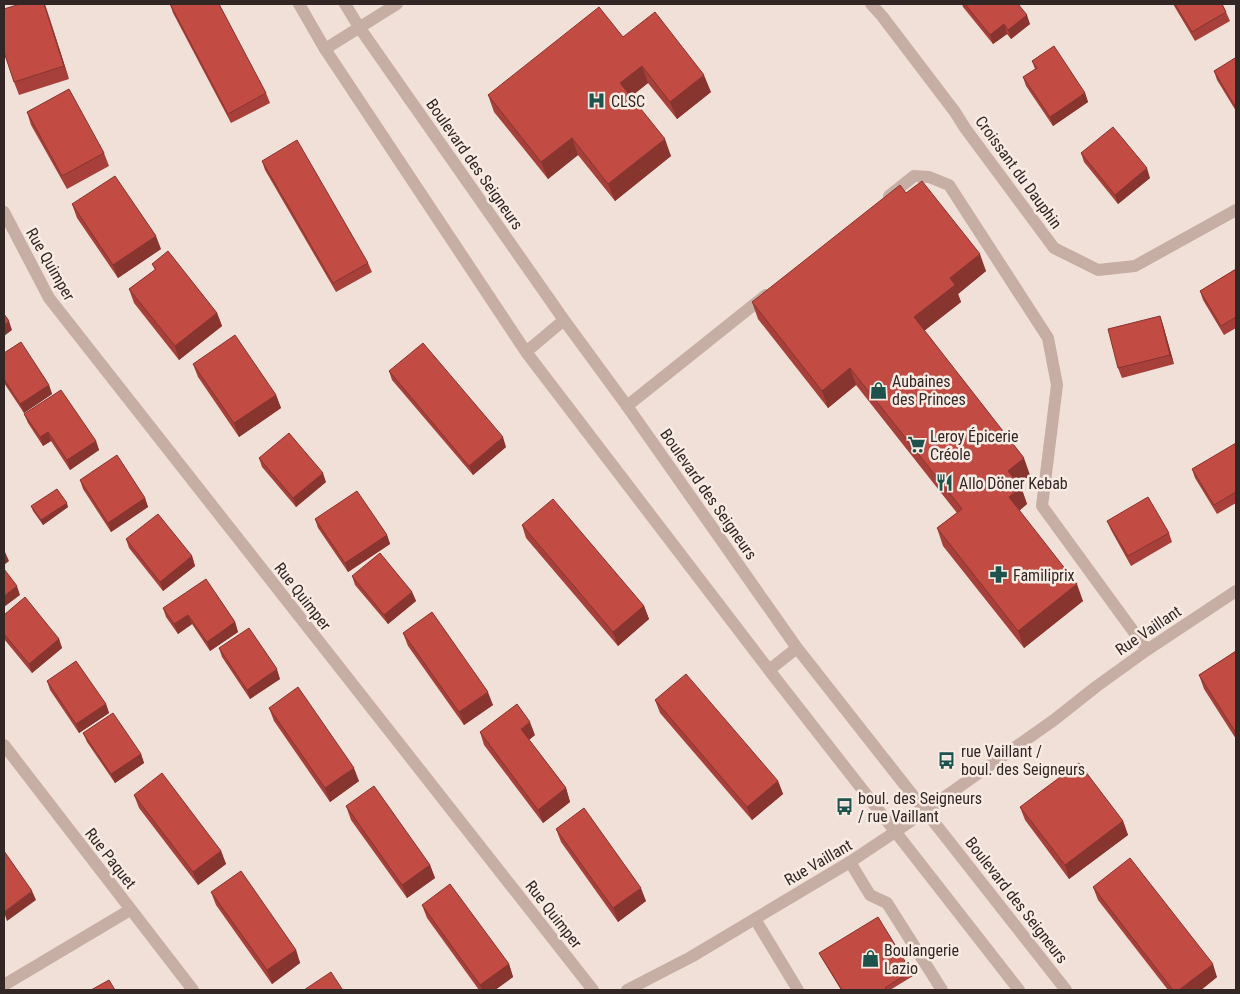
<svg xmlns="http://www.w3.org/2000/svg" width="1240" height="994" font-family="'Roboto Condensed',sans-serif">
<rect width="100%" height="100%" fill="#f0e0d8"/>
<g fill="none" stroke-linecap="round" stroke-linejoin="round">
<path stroke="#c7aea4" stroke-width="12" d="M889,196L914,176L929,177L949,185L1048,338L1057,385L1042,506L1147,650
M627,406L766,295
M850,862L870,895L887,903L942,990
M755,919L798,990"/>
<path stroke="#c7aea4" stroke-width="12" d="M871,4L882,16L955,112L965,128L1054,248L1098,270L1135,266L1236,210
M325,49L397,4
M4,212L49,298L593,990
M4,745L193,990
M4,985L130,910
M627,990L691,957L850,862L895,832"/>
<path stroke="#c7aea4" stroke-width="12" d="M299,4L325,49L526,352L769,670L1019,990
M345,4L359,27L564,320L627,406L797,648L1066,990
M526,352L564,320
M769,670L797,648
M895,832L1054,720L1097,686L1147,650L1236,591"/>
</g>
<path fill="#a7403a" d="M45,4L69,79L19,95L14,82Z
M170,4L266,93L270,103L231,123L173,13Z
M962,4H1018L1030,24L1011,39L1007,34L993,44L963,7Z
M1173,4H1222L1226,12L1230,21L1195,41Z
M623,37L711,92L677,119L648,83L631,96L671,156L615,201L578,155L548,179L494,112L488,95Z
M1032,61L1085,93L1088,102L1053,126L1026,86L1023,77L1035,69Z
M1236,61V111L1217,80L1214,71Z
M27,112L104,153L109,166L67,189L31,125Z
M1081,153L1150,178L1118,204L1084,162Z
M262,161L368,263L372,272L336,292L265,170Z
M906,193L986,271L958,294L961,302L924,331L1030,475L1019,484L1021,487L1027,504L1019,511L1083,601L1024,648L943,546L937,528L957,513L856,385L828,408L758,319L752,302Z
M72,204L161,249L118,278L77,218Z
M152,264L217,313L222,326L179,360L134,303L129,289L155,270Z
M1236,269V328L1224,335L1203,300L1200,291Z
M1160,316L1163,325L1174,364L1122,378L1118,368Z
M4,353L49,385L52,394L24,413L4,383Z
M193,364L276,395L281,408L239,437L198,377Z
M389,371L506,447L473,475L392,380Z
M24,414L96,441L99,450L70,470L51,441L43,446L28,423Z
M1236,444V503L1217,514L1195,478L1192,469Z
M259,458L326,482L296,507L262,467Z
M80,480L145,498L148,507L111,532L83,489Z
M31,506L68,507L43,525L33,511Z
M315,519L387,535L390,544L348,572L318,528Z
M1107,521L1169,533L1172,542L1131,566L1111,530Z
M522,525L644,606L649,619L618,646L526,538Z
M126,539L192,556L195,566L163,591L129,548Z
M352,576L412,592L416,601L388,624L355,585Z
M163,608L235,622L238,632L210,651L192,624L178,634L166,617Z
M4,615L59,639L62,648L32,673L4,639Z
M403,633L493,705L464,725L408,646Z
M219,648L280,679L250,699L222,657Z
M1236,651V739L1204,689L1199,675Z
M47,681L106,704L109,713L79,733L50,690Z
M655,700L778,781L783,794L752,820L660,713Z
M269,708L359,781L330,802L274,721Z
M480,732L535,735L529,740L566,788L570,802L543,823L484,745Z
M83,733L141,754L144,763L115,783L87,742Z
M134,795L221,851L226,864L198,885L139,808Z
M346,806L430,865L435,878L407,898L351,820Z
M1020,807L1123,821L1128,835L1069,879L1025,820Z
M556,829L646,901L618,922L561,842Z
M1093,887L1217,977L1201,990H1168L1098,900Z
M211,892L296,950L300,963L272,984L216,905Z
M422,905L509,964L513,977L495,990H479L427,918Z
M819,953L911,971L913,976L890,990H841L821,957Z"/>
<path fill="#88342f" d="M45,4L69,79L64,66Z
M1027,15L1030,24L1011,39L1008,30Z
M1004,24L1007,34L993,44L990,35Z
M642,66L648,83L627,100L620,83Z
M704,75L711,92L677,119L670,102Z
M1085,93L1088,102L1053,126L1050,117Z
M572,138L578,155L548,179L541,162Z
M665,139L671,156L615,201L608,184Z
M1147,168L1150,178L1118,204L1115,195Z
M156,236L161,249L118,278L113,265Z
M980,254L986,271L958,294L961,302L920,334L914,317L950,278Z
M217,313L222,326L179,360L175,346Z
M1160,316L1163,325L1174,364L1170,355Z
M9,321L12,330L4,336V325Z
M850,368L856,385L828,408L822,391Z
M49,385L52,394L24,413L20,404Z
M276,395L281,408L239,437L234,423Z
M48,432L51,441L43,446L40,437Z
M503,437L506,447L473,475L469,466Z
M96,441L99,450L70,470L67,460Z
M1024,458L1030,475L1014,488L1008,471Z
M323,473L326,482L296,507L293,498Z
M1021,487L1027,504L1015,514L1009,497Z
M145,498L148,507L111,532L108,523Z
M67,503L68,507L43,525L41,520Z
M387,535L390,544L348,572L345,563Z
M5,552L9,561L4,565V553Z
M192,556L195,566L163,591L160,582Z
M1077,584L1083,601L1024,648L1018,631Z
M17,586L20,595L4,607V596Z
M412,592L416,601L388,624L384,615Z
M644,606L649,619L618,646L613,632Z
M188,615L192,624L178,634L174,624Z
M235,622L238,632L210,651L207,642Z
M59,639L62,648L32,673L29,664Z
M277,669L280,679L250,699L247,690Z
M488,692L493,705L464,725L459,712Z
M106,704L109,713L79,733L76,724Z
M530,722L535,735L526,742L521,729Z
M141,754L144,763L115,783L111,774Z
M354,768L359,781L330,802L325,788Z
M778,781L783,794L752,820L747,807Z
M566,788L570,802L543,823L538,810Z
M1123,821L1128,835L1069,879L1065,865Z
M221,851L226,864L198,885L193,872Z
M430,865L435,878L407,898L402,885Z
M641,888L646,901L618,922L613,908Z
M32,891L36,900L7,921L4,912Z
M296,950L300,963L272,984L267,970Z
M509,964L513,977L495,990H482L480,985Z
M1213,964L1217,977L1201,990H1179Z"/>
<path fill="#c24b43" stroke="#88342f" d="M20,4H44L64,66L14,82L4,52V9Z
M170,4H219L266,93L228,114Z
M965,4H1018L1027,15L1008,30L1004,24L990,35Z
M1175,4H1222L1226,12L1192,32Z
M599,7L623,37L655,12L704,75L670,102L642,66L620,83L665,139L608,184L572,138L541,162L488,95Z
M1054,46L1085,93L1050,117L1023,77L1037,68L1032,61Z
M1235,58L1236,61V108L1214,71Z
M69,89L104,153L62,176L27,112Z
M1113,127L1147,168L1115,195L1081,153Z
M297,140L368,263L333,283L262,161Z
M115,176L156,236L113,265L72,204Z
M922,181L980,254L950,278L955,285L914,317L1024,458L1008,471L1021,487L1009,497L1077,584L1018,631L937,528L962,509L850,368L822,391L752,302L900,185L906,193Z
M168,251L217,313L175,346L129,289L156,269L152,264Z
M1236,269V317L1221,326L1200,291Z
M4,314L9,321L4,325Z
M1160,316L1170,355L1118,368L1108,329Z
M235,335L276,395L234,423L193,364Z
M21,342L49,385L20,404L4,379V353Z
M423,343L503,437L469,466L389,371Z
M61,390L96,441L67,460L48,432L40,437L24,414Z
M289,433L323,473L293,498L259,458Z
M1236,443V492L1214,505L1192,469Z
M117,455L145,498L108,523L80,480Z
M57,489L67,503L41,520L31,506Z
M357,491L387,535L345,563L315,519Z
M1148,497L1169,533L1128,556L1107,521Z
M553,499L644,606L613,632L522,525Z
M158,514L192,556L160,582L126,539Z
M380,553L412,592L384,615L352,576Z
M4,569L17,586L4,596Z
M206,579L235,622L207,642L188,615L174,624L163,608Z
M25,597L59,639L29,664L4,634V615Z
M432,612L488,692L459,712L403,633Z
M249,628L277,669L247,690L219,648Z
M1236,651V733L1199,675Z
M76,661L106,704L76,724L47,681Z
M686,674L778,781L747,807L655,700Z
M298,687L354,768L325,788L269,708Z
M517,704L530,722L521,729L566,788L538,810L480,732Z
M113,713L141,754L111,774L83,733Z
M1079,763L1123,821L1065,865L1020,807Z
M162,773L221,851L193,872L134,795Z
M374,786L430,865L402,885L346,806Z
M584,808L641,888L613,908L556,829Z
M4,851L32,891L4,912Z
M1130,858L1213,964L1179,990H1173L1093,887Z
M241,871L296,950L267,970L211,892Z
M450,884L509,964L480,985L422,905Z
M878,917L911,971L885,988L887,990H842L819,953Z
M331,972L342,989L339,990H304Z
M109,980L115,990H91Z"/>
<defs>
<symbol id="hospital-bare" viewBox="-9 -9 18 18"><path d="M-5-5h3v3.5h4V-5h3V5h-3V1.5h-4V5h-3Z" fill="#1d534c" stroke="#f8ebe3" stroke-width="2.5" paint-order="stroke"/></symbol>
<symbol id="shop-bare" viewBox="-9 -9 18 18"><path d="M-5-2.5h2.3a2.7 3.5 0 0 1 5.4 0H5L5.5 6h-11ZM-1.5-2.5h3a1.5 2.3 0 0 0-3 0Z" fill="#1d534c" stroke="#f8ebe3" stroke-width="2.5" paint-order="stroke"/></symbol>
<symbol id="supermarket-bare" viewBox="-9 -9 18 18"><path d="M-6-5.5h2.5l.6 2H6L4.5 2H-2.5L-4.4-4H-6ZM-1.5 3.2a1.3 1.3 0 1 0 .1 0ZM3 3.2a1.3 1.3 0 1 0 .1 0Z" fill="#1d534c" stroke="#f8ebe3" stroke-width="2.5" paint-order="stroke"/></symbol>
<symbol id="restaurant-bare" viewBox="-9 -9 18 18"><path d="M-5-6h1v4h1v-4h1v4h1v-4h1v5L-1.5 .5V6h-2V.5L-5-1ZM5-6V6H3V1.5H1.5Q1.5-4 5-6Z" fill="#1d534c" stroke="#f8ebe3" stroke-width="2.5" paint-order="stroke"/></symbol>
<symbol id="pharmacy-bare" viewBox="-9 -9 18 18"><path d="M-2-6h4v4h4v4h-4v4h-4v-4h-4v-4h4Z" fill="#1d534c" stroke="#f8ebe3" stroke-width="2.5" paint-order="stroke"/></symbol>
<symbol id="bus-bare" viewBox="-9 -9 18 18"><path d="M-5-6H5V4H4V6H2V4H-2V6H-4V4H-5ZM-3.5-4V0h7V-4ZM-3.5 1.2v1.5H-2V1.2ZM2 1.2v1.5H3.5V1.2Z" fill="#1d534c" stroke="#f8ebe3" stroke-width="2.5" paint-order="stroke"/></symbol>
</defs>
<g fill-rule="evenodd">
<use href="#hospital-bare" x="584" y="88" width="25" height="25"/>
<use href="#shop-bare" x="866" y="378" width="25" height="25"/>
<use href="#supermarket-bare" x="904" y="432" width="25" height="25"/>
<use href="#restaurant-bare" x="932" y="470" width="25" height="25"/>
<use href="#pharmacy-bare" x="986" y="562" width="25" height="25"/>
<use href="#bus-bare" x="934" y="748" width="25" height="25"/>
<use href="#bus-bare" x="832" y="794" width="25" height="25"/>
<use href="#shop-bare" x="858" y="946" width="25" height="25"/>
</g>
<g text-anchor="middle" stroke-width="5" stroke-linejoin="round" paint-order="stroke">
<g font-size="16" fill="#332726" stroke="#f8ebe3" text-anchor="start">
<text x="611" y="107">CLSC</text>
<text x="892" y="387">Aubaines<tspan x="892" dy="18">des Princes</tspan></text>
<text x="930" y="442">Leroy Épicerie<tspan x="930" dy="18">Créole</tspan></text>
<text x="959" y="489">Allo Döner Kebab</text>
<text x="1013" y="581">Familiprix</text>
<text x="961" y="757">rue Vaillant /<tspan x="961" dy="18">boul. des Seigneurs</tspan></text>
<text x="858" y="804">boul. des Seigneurs<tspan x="858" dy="18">/ rue Vaillant</tspan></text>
<text x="884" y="956">Boulangerie<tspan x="884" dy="18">Lazio</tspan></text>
</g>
<g font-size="16" fill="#332726" stroke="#f8ebe3">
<text transform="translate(475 164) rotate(55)" y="6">Boulevard des Seigneurs</text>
<text transform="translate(1019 172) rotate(54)" y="6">Croissant du Dauphin</text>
<text transform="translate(51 264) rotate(60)" y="6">Rue Quimper</text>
<text transform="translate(709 494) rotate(55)" y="6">Boulevard des Seigneurs</text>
<text transform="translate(303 596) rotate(52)" y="6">Rue Quimper</text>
<text transform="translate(1148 630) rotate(-34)" y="6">Rue Vaillant</text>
<text transform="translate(111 858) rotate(52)" y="6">Rue Paquet</text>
<text transform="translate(818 862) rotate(-30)" y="6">Rue Vaillant</text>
<text transform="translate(1017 900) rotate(52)" y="6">Boulevard des Seigneurs</text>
<text transform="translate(554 914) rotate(52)" y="6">Rue Quimper</text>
</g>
</g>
<rect width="1240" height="994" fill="none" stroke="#332726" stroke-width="10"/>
</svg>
